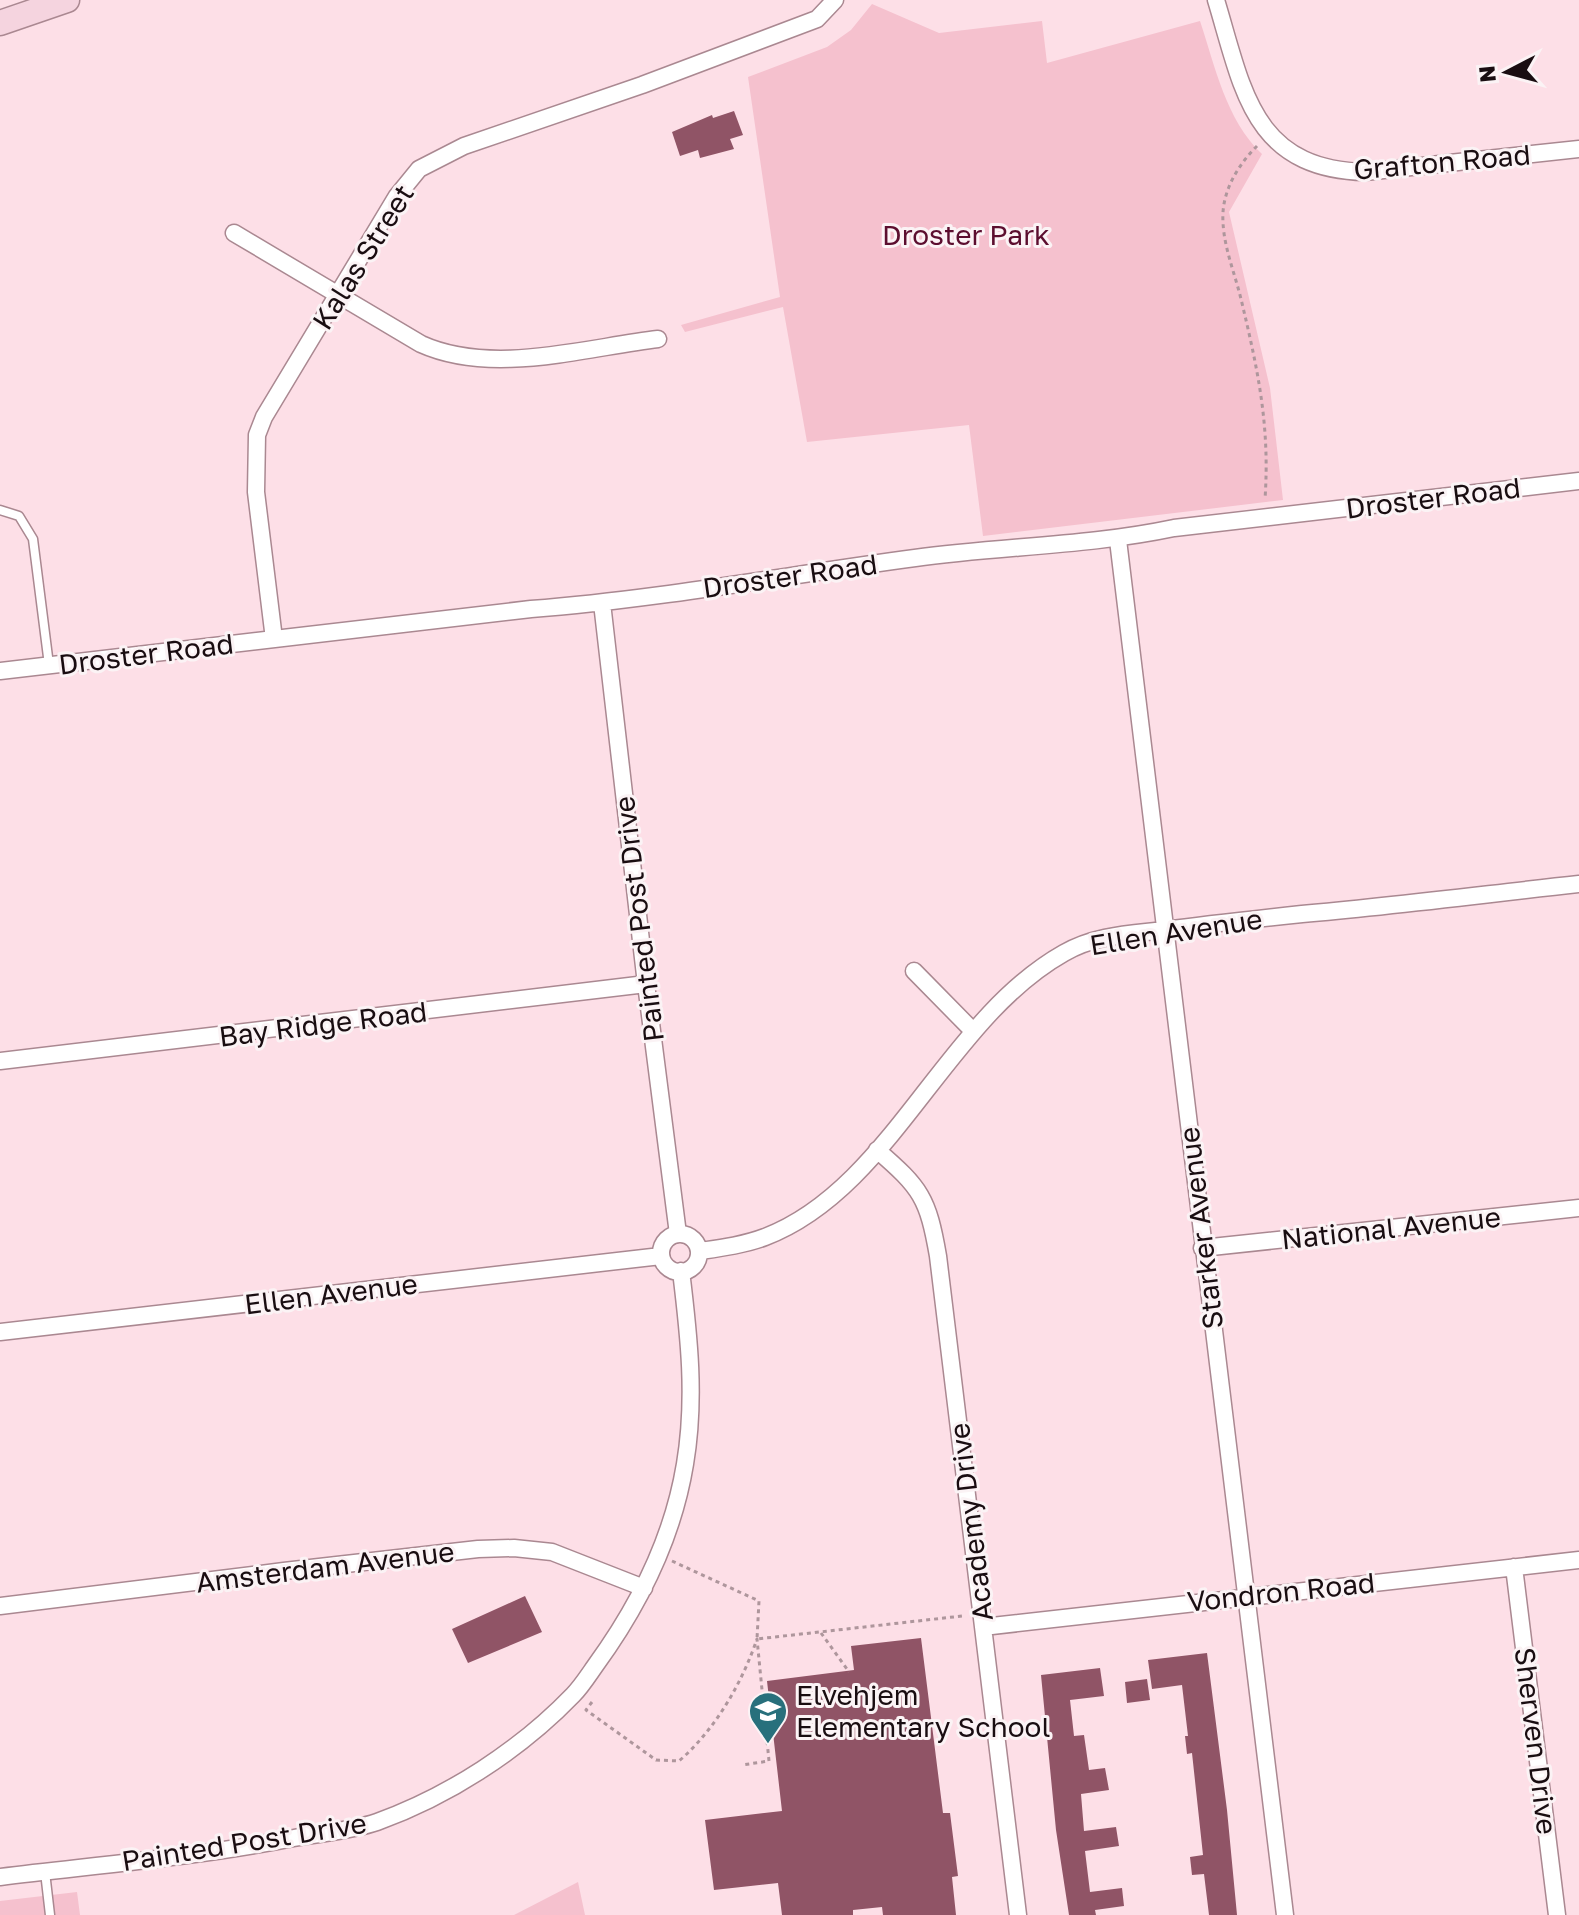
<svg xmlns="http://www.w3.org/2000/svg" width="1579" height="1915" font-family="'Golos Text',sans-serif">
<rect width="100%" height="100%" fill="#fddfe7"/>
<path fill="#f5c1ce" d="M872,4L939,33L1042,21L1047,63L1200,21C1215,66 1226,120 1262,154L1229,212L1270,388L1283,500L983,536L969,425L807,442L783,307L685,332L681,325L780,297L748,77L827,47L851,30Z
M578,1882L585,1915H514Z
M77,1892L80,1915H0V1901Z"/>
<path fill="#905466" d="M734,111L743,135L730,139L734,149L700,158L698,150L680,156L672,132L712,115L713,118Z
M525,1596L542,1632L468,1663L452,1629Z
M921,1638L943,1813H950L958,1876L952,1877L956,1915H883L882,1907L853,1910V1915H782L778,1883L714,1890L705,1820L782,1811L767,1681L854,1670L851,1646Z
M1207,1653L1227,1810L1237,1915H1209L1204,1874L1192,1875L1190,1857L1203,1855L1192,1753L1187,1754L1185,1736H1188L1182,1685L1152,1689L1148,1660Z
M1100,1668L1104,1696L1070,1700L1074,1736L1084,1735L1089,1770L1105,1768L1109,1790L1081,1794L1084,1831L1116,1827L1119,1846L1085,1851L1090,1892L1122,1888L1124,1906L1095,1910L1096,1915H1069L1056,1830L1041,1675Z
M1147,1679L1150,1700L1127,1703L1125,1682Z"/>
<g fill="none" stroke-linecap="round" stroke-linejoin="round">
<defs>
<path id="lane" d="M0,510L19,516L33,539L49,665
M45,1872L50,1915"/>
<path id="street" d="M1216,0C1243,89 1252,169 1365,172L1579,149
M234,233L421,344C492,376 583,348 658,339
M1118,540L1285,1915
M602,603L646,984L678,1234
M274,639L256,492L257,435L264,417L397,196L419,169L464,146L642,85L817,19L835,0
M0,671L531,609C660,599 787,575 915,558C1002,546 1089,546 1174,528L1579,481
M914,971L973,1031
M0,1061L646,984
M877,1150C921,1188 928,1198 938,1256L1018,1915
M661 1253a19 19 0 1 1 38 0a19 19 0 1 1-38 0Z
M1202,1248L1579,1208
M700,1251C721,1248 744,1245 765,1237C891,1189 945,1020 1064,953C1095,935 1130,934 1164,930C1210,924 1256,919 1302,914C1395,906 1487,894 1579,884
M0,1332L661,1256
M1514,1567L1557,1915
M0,1606L284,1571L478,1549L514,1548L552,1552L644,1588
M983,1627L1579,1560
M0,1877C98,1865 197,1857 294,1838C320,1833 351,1831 377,1822C449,1796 520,1750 573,1695C581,1687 588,1676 595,1666C638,1607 673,1537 685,1464C696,1399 689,1336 681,1271"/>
<path id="secondary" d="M0,23L67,0"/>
</defs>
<use href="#lane" stroke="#aa8891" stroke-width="11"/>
<use href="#street" stroke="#aa8891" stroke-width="19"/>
<use href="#secondary" stroke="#aa8891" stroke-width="27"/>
<path stroke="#ae969c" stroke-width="3" stroke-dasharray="4 4" stroke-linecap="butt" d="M1257,146C1237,166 1221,193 1223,222C1224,248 1235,274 1241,299C1258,370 1270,426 1265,499
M672,1561L759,1601L757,1639L962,1616
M821,1633L849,1672
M592,1702L586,1710L656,1760L679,1761C715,1730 742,1683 757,1639L769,1761L742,1765"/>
<use href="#lane" stroke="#fff" stroke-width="8"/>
<use href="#street" stroke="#fff" stroke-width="16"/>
<use href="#secondary" stroke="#f5d4df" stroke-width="24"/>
</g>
<defs>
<symbol id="school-pin" viewBox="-11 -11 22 30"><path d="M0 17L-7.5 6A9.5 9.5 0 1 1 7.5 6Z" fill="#28707c" stroke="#fbf3f5"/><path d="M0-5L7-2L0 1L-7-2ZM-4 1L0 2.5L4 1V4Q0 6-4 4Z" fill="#fff"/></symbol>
</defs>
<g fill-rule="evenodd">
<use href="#school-pin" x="746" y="1689" width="44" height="60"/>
</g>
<g text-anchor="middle" stroke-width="6" stroke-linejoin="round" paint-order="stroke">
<g font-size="28" fill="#190d11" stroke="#fbf3f5">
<text transform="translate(1442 162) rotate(-5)" y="10">Grafton Road</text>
<text transform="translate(363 257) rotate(-58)" y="10">Kalas Street</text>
<text transform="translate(1433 498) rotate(-7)" y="10">Droster Road</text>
<text transform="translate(790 576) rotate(-8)" y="10">Droster Road</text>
<text transform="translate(146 654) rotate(-7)" y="10">Droster Road</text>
<text transform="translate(639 919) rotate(-97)" y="10">Painted Post Drive</text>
<text transform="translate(1176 932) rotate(-9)" y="10">Ellen Avenue</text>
<text transform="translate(323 1024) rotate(-7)" y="10">Bay Ridge Road</text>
<text transform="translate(1201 1228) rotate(-97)" y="10">Starker Avenue</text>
<text transform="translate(1391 1228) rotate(-6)" y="10">National Avenue</text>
<text transform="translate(331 1294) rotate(-7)" y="10">Ellen Avenue</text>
<text transform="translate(971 1522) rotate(-97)" y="10">Academy Drive</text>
<text transform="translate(325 1567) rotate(-7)" y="10">Amsterdam Avenue</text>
<text transform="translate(1281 1592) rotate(-6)" y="10">Vondron Road</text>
<text transform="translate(1536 1741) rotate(83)" y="10">Sherven Drive</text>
<text transform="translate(244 1842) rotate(-9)" y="10">Painted Post Drive</text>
</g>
<g font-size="28" fill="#5c0e2f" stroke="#fbf3f5">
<text x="966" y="245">Droster Park</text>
</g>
<g font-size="28" fill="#190d11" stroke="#fbf3f5" text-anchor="start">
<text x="796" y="1705">Elvehjem<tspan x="796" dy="32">Elementary School</tspan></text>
</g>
</g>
<g transform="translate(1507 72) rotate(264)" stroke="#fbf3f5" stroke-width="6" paint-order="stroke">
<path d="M0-6L14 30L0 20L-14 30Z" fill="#190d11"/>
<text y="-12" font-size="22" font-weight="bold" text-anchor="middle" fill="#190d11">N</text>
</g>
</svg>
